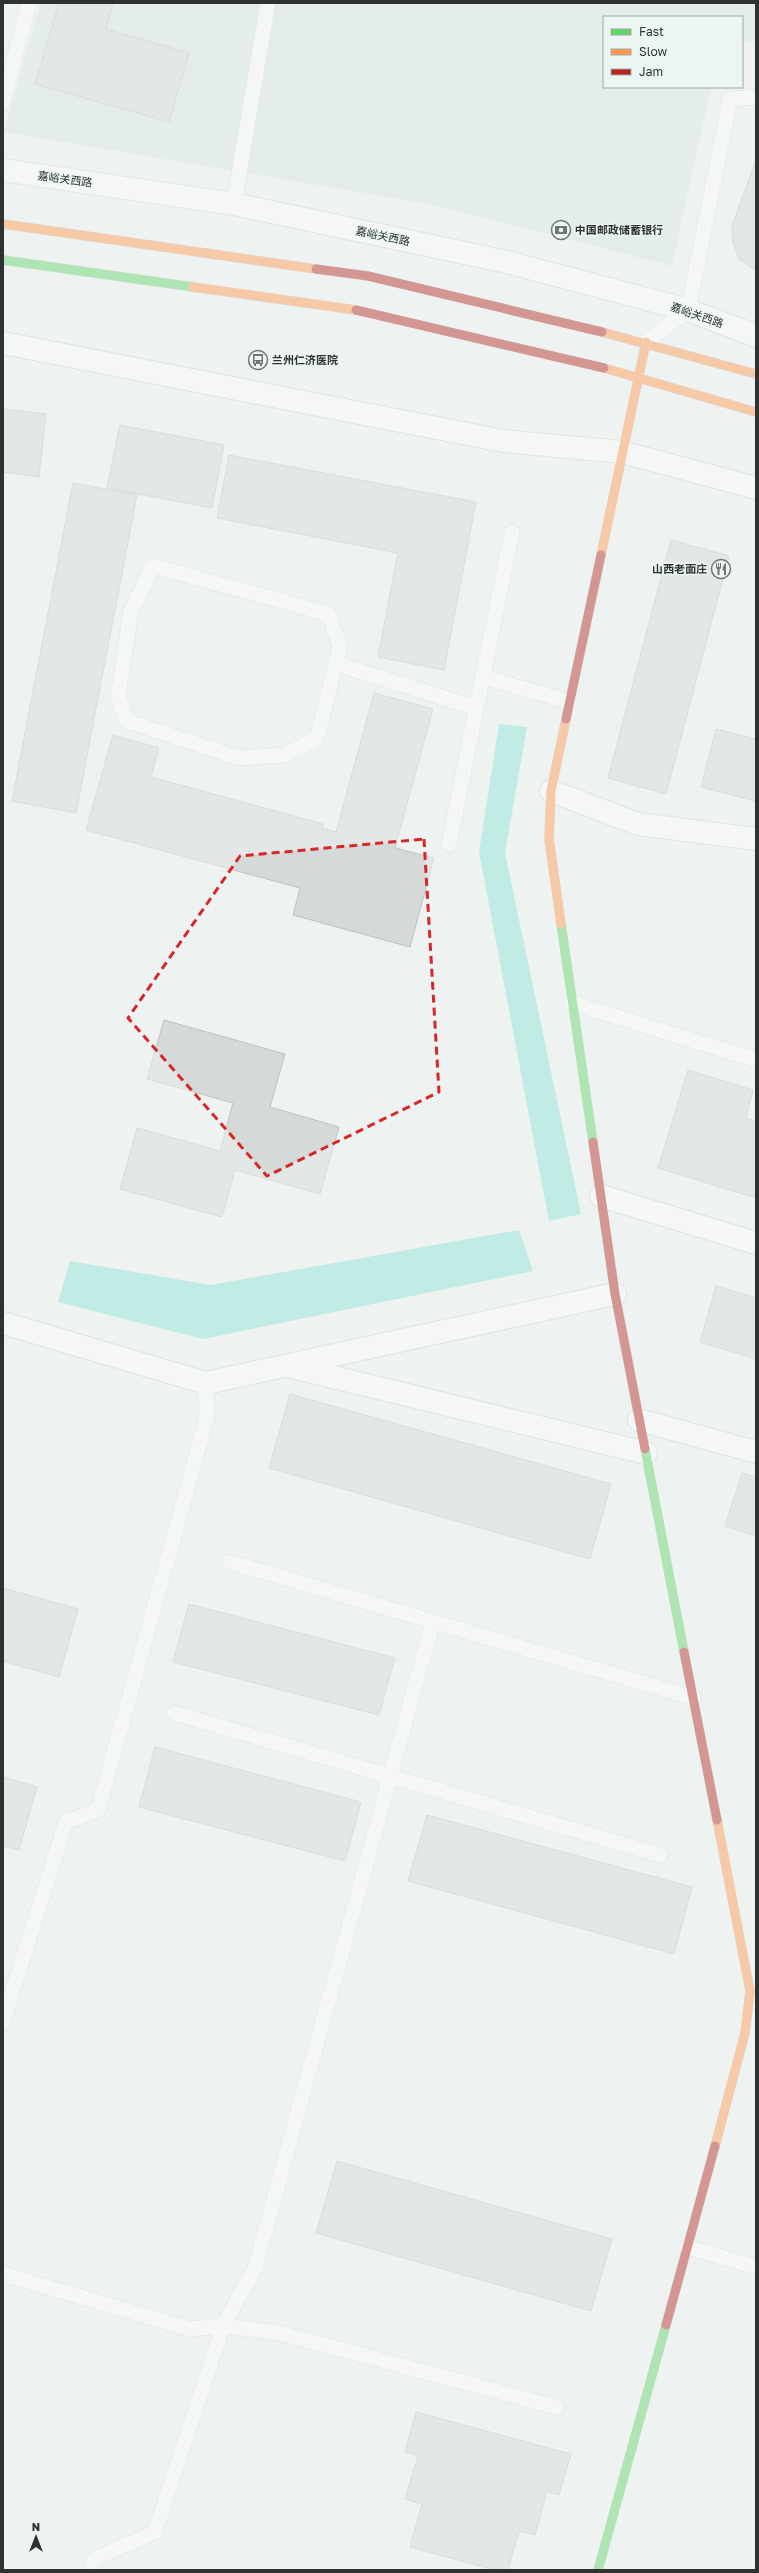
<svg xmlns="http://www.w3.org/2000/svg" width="759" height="2573" font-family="'Golos Text','Noto Sans SC',sans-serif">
<rect width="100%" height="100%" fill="#eef3f2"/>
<path fill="#dae6e3" d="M40,3H756V42L742,41V17H604V87H711L672,266L429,204L4,132Z"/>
<path fill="#8be2d4" d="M499,724L527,727L505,853L581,1214L549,1221L479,852Z
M519,1230L533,1271L203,1339L58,1302L70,1261L211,1285Z"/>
<path fill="#d5d9d8" stroke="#bec2c0" d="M59,3H113L106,29L189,53L169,122L35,84Z
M756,160V271L739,259L733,243L732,226Z
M3,409L46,414L39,477L3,472Z
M120,425L224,445L212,508L107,488Z
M229,455L476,502L444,670L378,657L398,553L217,518Z
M73,483L137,495L76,813L12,801Z
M671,540L729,556L666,794L608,778Z
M374,693L433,709L395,848L434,858L410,947L293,915L300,888L86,830L113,735L159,748L151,777L323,824L322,828L336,832Z
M716,729L756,739V801L701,787Z
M164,1020L285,1054L270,1107L339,1127L320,1194L235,1170L222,1217L120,1189L137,1128L220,1151L233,1103L147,1079Z
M688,1070L753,1090L746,1118L756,1121V1198L658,1168Z
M716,1286L756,1298V1359L700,1342Z
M290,1394L611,1484L590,1559L269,1468Z
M742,1473L756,1477V1536L725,1526Z
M3,1588L78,1609L59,1677L3,1661Z
M189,1604L395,1658L379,1715L173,1662Z
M155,1747L361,1802L345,1861L139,1807Z
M3,1777L37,1787L19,1850L3,1846Z
M427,1815L692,1887L674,1954L408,1881Z
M337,2161L612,2239L591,2311L316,2233Z
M416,2412L571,2454L559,2495L547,2491L535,2535L519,2531L508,2570H495L410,2547L422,2504L405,2499L418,2456L405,2452Z"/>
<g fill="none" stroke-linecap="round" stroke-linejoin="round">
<defs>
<path id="lane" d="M3,101L29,3
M234,204L268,3
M646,342L688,310L730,99L756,97
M153,566L329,614L340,647L317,738L284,755L239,758L127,721L118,697L131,611Z
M337,664L476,708
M483,677L570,702
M449,844L512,532
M572,1003L756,1060
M230,1562L694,1698
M174,1713L660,1855
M3,2021L66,1822L98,1810L207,1417L206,1383
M687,2247L756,2267
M3,2274L190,2329L223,2326L280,2333L556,2407
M91,2570L94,2559L155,2532L223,2326L255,2268L433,1621"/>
<path id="street" d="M3,170L234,204L507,262L688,310L756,336
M3,343L503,441L622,452L756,488
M551,791L638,824L756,839
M601,1196L756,1243
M3,1323L206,1383L615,1294
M292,1367L646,1453
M639,1420L756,1452"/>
<path id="fast" d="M3,260L193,287
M561,924L593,1142
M645,1449L684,1652
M598,2570L666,2325"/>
<path id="slow" d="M3,224L316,269
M193,287L356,310
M602,332L756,374
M604,368L756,412
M601,555L646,342
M561,924L549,839L551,791L566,719
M715,2146L745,2033L750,1991L717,1820"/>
<path id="jam" d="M316,269L368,276L602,332
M356,310L604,368
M566,719L601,555
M593,1142L615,1294L645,1449
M684,1652L717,1820
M666,2325L715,2146"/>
</defs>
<use href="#lane" stroke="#cbcfce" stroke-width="16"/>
<use href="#street" stroke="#cbcfce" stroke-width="24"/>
<use href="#fast" stroke="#cbcfce" stroke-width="10"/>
<use href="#slow" stroke="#cbcfce" stroke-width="10"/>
<use href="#jam" stroke="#cbcfce" stroke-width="10"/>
<use href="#lane" stroke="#fcfdfd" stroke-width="15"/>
<use href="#street" stroke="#fcfdfd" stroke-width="22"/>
<use href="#fast" stroke="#63d668" stroke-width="9"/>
<use href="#slow" stroke="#ff974d" stroke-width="9"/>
<use href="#jam" stroke="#b3261e" stroke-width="9"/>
</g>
<path d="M0 0H759V2573H0ZM424,839L439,1092L267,1176L128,1018L240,856Z" fill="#eef3f2" fill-opacity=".55" fill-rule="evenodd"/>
<path fill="none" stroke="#d62828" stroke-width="3" stroke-dasharray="8 5" stroke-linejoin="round" d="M424,839L439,1092L267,1176L128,1018L240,856Z"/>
<defs>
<symbol id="bank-ring" viewBox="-11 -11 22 22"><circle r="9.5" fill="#ebf6f3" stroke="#717675" stroke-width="1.5"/><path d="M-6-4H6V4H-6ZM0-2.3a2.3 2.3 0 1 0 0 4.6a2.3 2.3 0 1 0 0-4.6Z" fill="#717675"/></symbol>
<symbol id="bus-ring" viewBox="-11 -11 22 22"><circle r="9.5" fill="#ebf6f3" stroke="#717675" stroke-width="1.5"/><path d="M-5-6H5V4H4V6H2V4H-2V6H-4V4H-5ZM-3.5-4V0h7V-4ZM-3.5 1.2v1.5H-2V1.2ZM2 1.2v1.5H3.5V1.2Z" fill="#717675"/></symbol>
<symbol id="restaurant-ring" viewBox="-11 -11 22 22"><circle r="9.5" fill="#ebf6f3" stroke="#717675" stroke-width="1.5"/><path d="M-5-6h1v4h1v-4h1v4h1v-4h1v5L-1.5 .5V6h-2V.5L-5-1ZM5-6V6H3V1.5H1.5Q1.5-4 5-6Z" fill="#717675"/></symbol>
</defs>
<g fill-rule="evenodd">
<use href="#bank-ring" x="550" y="219" width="22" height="22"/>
<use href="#bus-ring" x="247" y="349" width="22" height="22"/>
<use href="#restaurant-ring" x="710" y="558" width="22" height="22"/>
</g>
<g text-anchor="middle" stroke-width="3" stroke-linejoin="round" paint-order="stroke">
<g font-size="11" fill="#2e3231" stroke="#ebf6f3">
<text transform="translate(65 179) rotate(8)" y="4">嘉峪关西路</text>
<text transform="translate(383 236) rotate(12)" y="4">嘉峪关西路</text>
<text transform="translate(697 315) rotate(19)" y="4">嘉峪关西路</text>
</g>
<g font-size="11" font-weight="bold" fill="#2e3231" stroke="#ebf6f3" text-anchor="start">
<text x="575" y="234">中国邮政储蓄银行</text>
<text x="272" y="364">兰州仁济医院</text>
<text x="707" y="573" text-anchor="end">山西老面庄</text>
</g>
</g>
<rect width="759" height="2573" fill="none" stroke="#2e3231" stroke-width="8"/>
<rect x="603" y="16" width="140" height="72" fill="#ebf6f3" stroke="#9fa8a5"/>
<rect x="611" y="29" width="20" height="6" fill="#63d668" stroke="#9fa8a5"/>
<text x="639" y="36" font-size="12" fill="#2e3231">Fast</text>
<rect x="611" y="49" width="20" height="6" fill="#ff974d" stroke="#9fa8a5"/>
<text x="639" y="56" font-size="12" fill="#2e3231">Slow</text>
<rect x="611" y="69" width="20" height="6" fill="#b3261e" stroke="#9fa8a5"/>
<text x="639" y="76" font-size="12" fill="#2e3231">Jam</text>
<g transform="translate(36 2537)" stroke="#ebf6f3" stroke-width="3" paint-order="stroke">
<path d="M0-3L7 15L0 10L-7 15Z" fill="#2e3231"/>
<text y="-6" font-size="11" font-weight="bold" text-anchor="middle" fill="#2e3231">N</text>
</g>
</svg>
